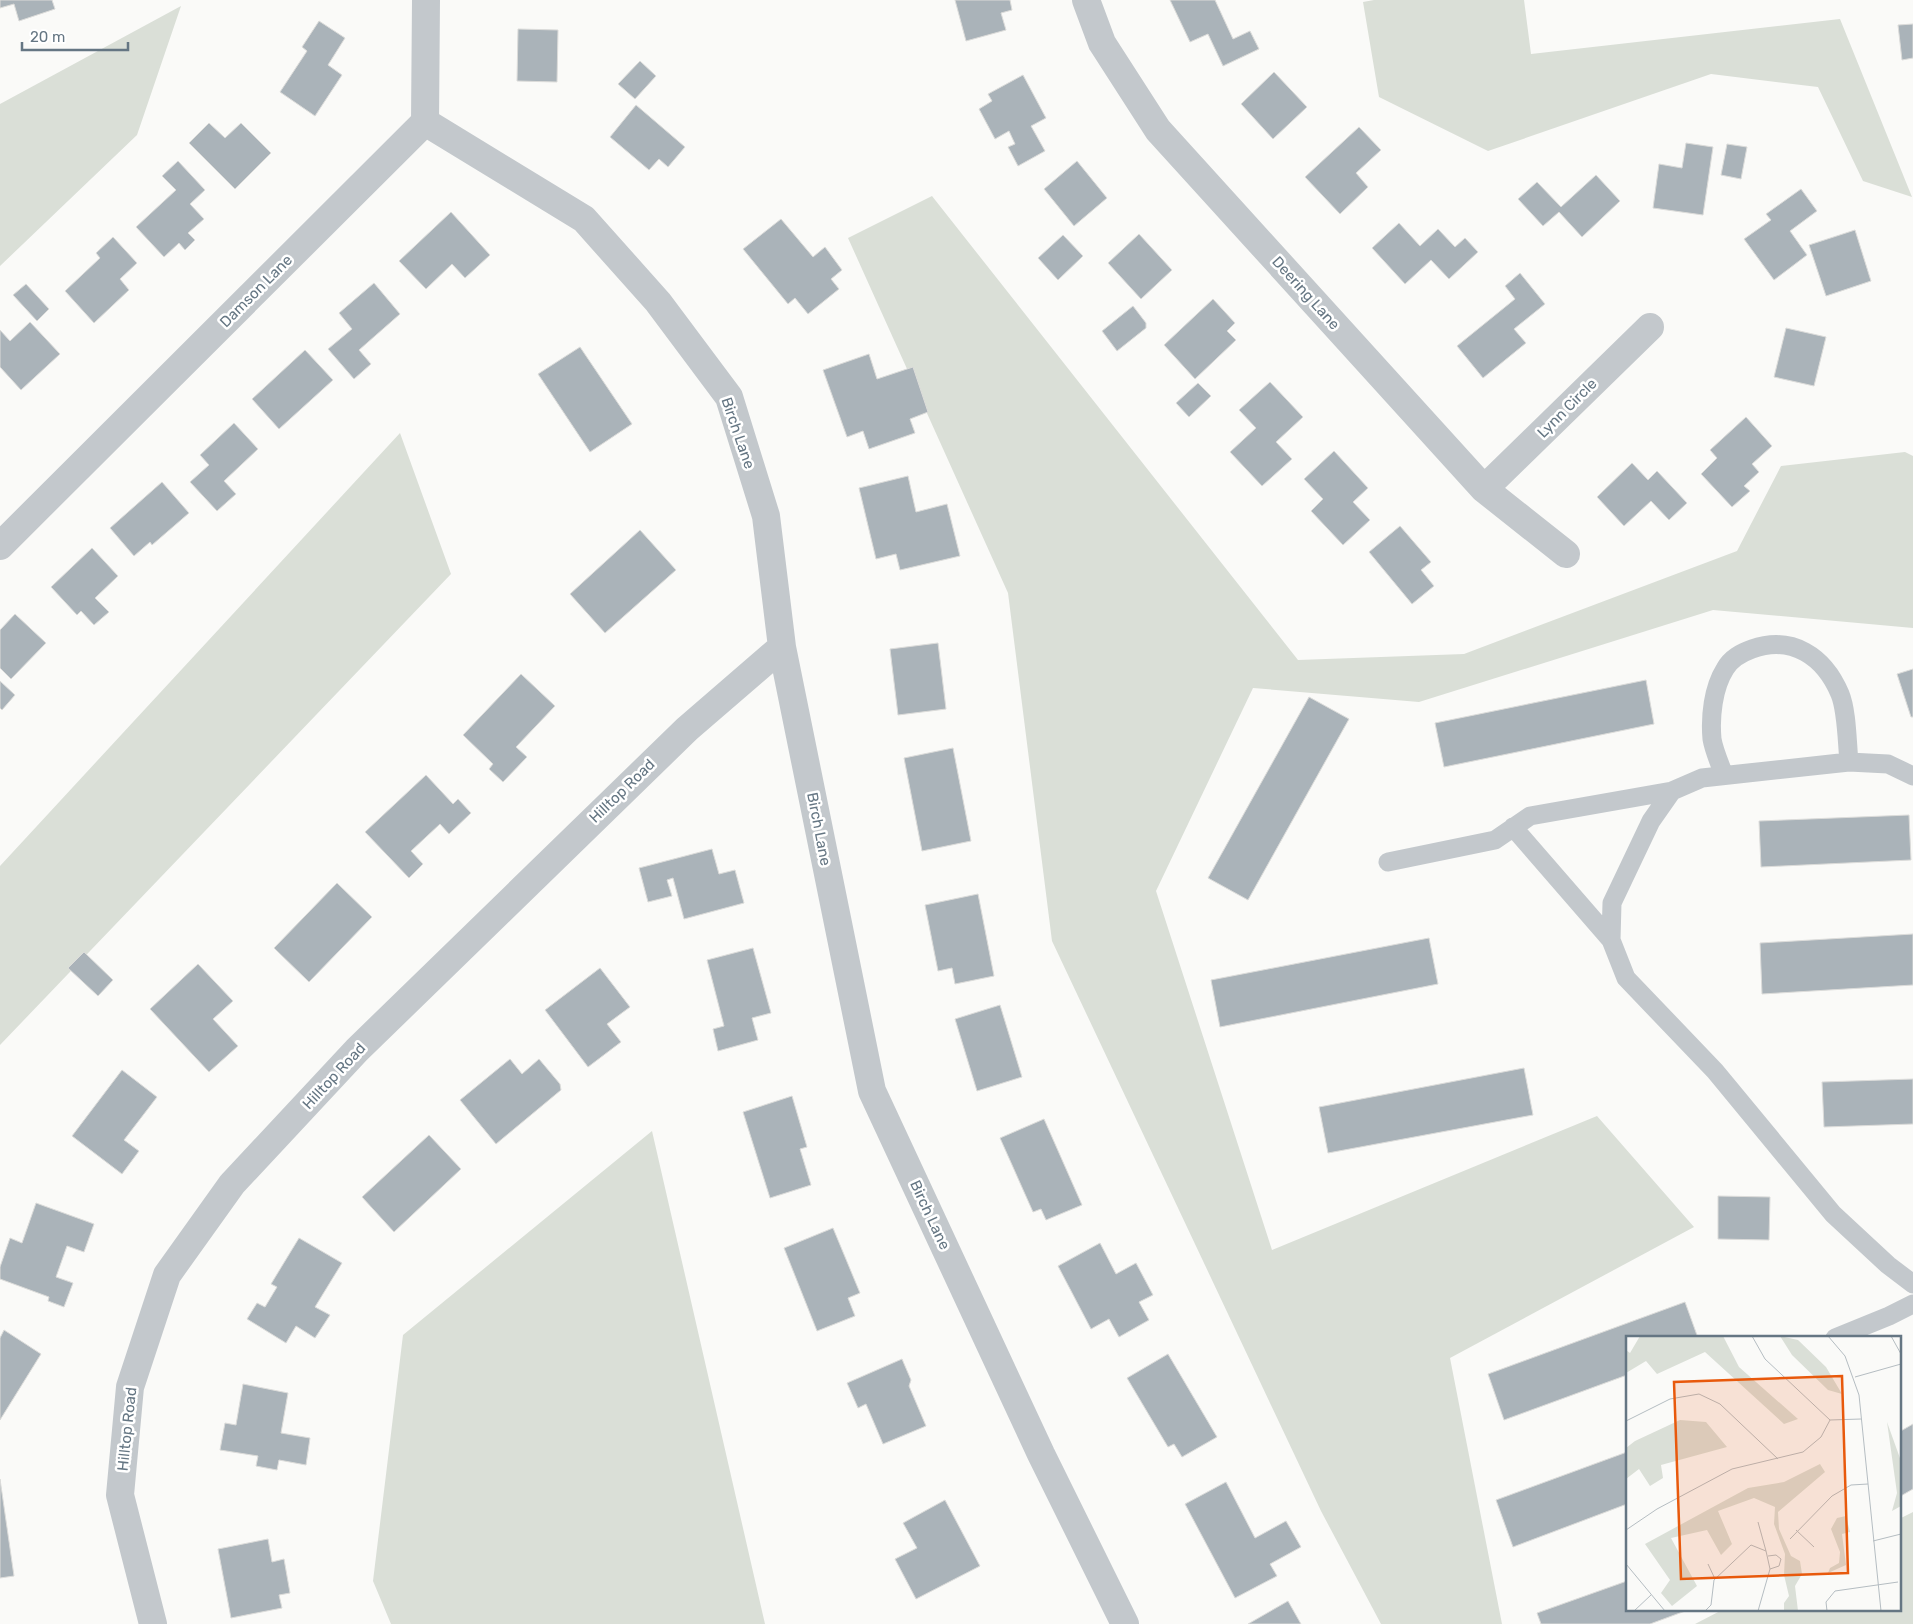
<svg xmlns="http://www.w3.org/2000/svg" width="1913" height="1624" font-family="Rubik,sans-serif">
<rect width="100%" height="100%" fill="#fafaf8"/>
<path fill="#dadfd7" d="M1374,0H1524L1531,54L1840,19L1912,197L1863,181L1818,87L1711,74L1488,151L1379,97L1363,2Z
M181,6L137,135L0,266V104Z
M932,196L1298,660L1464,654L1737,551L1781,466L1905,452L1913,456V628L1713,610L1419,702L1253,688L1156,891L1272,1250L1597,1116L1694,1227L1450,1358L1502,1624H1381L1321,1511L1052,941L1008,593L848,238Z
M400,433L451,574L0,1045V866Z
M652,1131L765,1624H391L373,1581L403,1335Z
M1913,1512V1624H1695L1722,1610H1899V1519Z"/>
<path fill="#aab3b9" stroke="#dcdcda" d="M0,0H52L55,9L19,21L14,4L0,8Z
M955,0H1010L1012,10L1001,13L1006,30L966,41Z
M1170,0H1215L1233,39L1250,31L1259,49L1223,66L1208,34L1190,42Z
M319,21L345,38L328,65L342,75L315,116L280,92L307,51L302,47Z
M1913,24V58L1902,60L1898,25Z
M518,29L558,30L557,82L517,81Z
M640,61L656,76L635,99L618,84Z
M1274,72L1307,107L1273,139L1241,104Z
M1023,75L1046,118L1031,126L1045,151L1018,166L1008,147L1015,144L1009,131L995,139L979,109L992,101L988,94Z
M636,105L685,147L668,167L659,159L649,170L610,137Z
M209,123L225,138L241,123L271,153L235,189L189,143Z
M1359,127L1381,150L1356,173L1368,187L1340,214L1305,177Z
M1686,143L1713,147L1703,215L1653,208L1659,164L1682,168Z
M1727,144L1747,147L1741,179L1721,175Z
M178,161L205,190L190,204L204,219L188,233L195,240L185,250L179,243L164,257L136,227L176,190L162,176Z
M1077,161L1107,198L1074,226L1044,189Z
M1596,175L1620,201L1582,237L1559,212L1543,226L1518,199L1537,182L1561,207Z
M1801,189L1817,211L1790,231L1807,255L1774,280L1744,239L1771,220L1766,214Z
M451,212L490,255L465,278L452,264L426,289L399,261Z
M781,219L813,257L825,247L842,270L831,279L839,289L808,314L795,298L788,304L743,249Z
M1399,223L1420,246L1438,229L1455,247L1465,238L1478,252L1449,279L1431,260L1405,284L1372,248Z
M1855,230L1871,281L1826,296L1809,245Z
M1139,234L1172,270L1141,299L1108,263Z
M1063,235L1083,256L1058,280L1038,258Z
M113,237L137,263L120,279L129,290L94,323L65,291L100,258L96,253Z
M1520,273L1545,304L1514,329L1526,343L1483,378L1457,346L1515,299L1505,286Z
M374,283L400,314L359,350L371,364L354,379L328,349L352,329L339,313Z
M26,284L49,309L37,321L13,295Z
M1213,299L1235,323L1227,331L1236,340L1195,379L1164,345Z
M1133,306L1146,323V328L1117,351L1102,331Z
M30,322L60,354L21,390L0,367V330L10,341Z
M1786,328L1826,337L1814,386L1774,377Z
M580,347L632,424L590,452L538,374Z
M305,350L333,380L279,429L252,399Z
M869,354L877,379L913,367L928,412L910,419L915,433L869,449L863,431L847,437L823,370Z
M1270,382L1303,417L1276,442L1292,459L1262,486L1230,452L1256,428L1239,410Z
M1198,383L1211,396L1189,417L1176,403Z
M1746,417L1772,446L1752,464L1759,472L1744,486L1750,491L1732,507L1701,474L1717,458L1710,450Z
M234,423L258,449L224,481L236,494L217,511L190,482L209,465L200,455Z
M1334,451L1368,488L1353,502L1370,520L1343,545L1311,511L1323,499L1304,479Z
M1632,463L1648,480L1657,471L1687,503L1669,520L1651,501L1624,526L1597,497Z
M908,476L916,512L947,504L960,556L900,570L896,554L876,559L859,488Z
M162,482L189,513L152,545L150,542L134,556L110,528Z
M1400,526L1431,562L1421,570L1434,586L1412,604L1369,552Z
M640,530L676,570L605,633L570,594Z
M92,548L118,576L95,598L109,612L94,625L81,611L77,615L51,587Z
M15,614L46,643L11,679L0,668V630Z
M938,643L946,709L898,715L890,649Z
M1913,669V717H1911L1897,674Z
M521,674L555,706L516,747L527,757L503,782L489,769L493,764L463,735Z
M1646,680L1654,724L1444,767L1435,723Z
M0,681L15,695L2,710L0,708Z
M1309,697L1349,719L1248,900L1208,878Z
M953,748L971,841L922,851L904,758Z
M426,775L453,804L458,799L471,813L449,834L440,824L411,851L423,864L409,878L365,832Z
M1909,815L1911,860L1761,867L1759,821Z
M712,849L719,874L735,870L744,903L684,919L673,878L667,880L672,896L648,902L639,868Z
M337,883L372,917L309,982L274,948Z
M978,894L994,976L955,984L952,968L938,971L925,905Z
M1913,934V985L1762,994L1760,943Z
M1429,938L1438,984L1220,1027L1211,980Z
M753,948L771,1013L752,1018L758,1040L718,1051L713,1029L724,1026L707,960Z
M84,952L113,980L98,996L68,968Z
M198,964L233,1001L213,1019L238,1046L209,1072L150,1009Z
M600,968L630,1007L607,1024L621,1042L588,1067L545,1010Z
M1000,1005L1022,1077L977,1091L955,1019Z
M510,1059L522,1074L539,1059L560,1084L561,1090L496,1144L460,1100Z
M1524,1068L1533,1115L1328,1153L1319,1107Z
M122,1070L157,1097L124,1140L139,1151L122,1174L72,1136Z
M1913,1079V1124L1824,1127L1822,1082Z
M792,1096L807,1147L800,1149L811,1185L770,1198L743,1112Z
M1044,1119L1082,1205L1046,1220L1041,1209L1033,1212L1000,1138Z
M429,1135L461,1169L394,1232L362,1197Z
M1718,1196L1770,1197L1769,1240L1718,1239Z
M36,1203L94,1224L84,1252L67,1246L56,1277L73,1283L64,1307L48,1301L49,1297L0,1279V1267L10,1238L22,1243Z
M833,1228L860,1293L848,1298L855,1316L817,1331L784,1248Z
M299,1238L342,1263L315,1307L330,1315L315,1338L296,1326L286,1343L247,1319L257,1303L265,1307L277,1287L271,1284Z
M1100,1243L1116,1274L1136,1263L1153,1295L1139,1302L1149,1320L1119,1337L1109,1319L1091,1329L1058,1266Z
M1685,1302L1698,1338H1627V1375L1504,1420L1488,1374Z
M4,1330L41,1354L0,1420V1338Z
M1168,1354L1217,1437L1182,1457L1174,1444L1168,1447L1127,1378Z
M902,1359L911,1380L909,1386L926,1426L883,1444L866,1404L858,1408L847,1383Z
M243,1384L288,1393L281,1433L310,1438L306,1465L279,1460L277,1470L256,1466L258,1456L220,1450L225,1423L236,1425Z
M1913,1424V1489L1899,1497V1432Z
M1627,1452V1504L1513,1547L1496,1500Z
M0,1479L14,1576L0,1578Z
M1226,1482L1255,1538L1286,1521L1301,1547L1270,1564L1277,1576L1235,1598L1185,1504Z
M945,1500L980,1566L916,1599L895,1559L917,1548L903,1523Z
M268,1539L272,1562L284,1559L290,1593L279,1595L282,1608L231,1618L218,1549Z
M1627,1581V1610H1688L1650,1624H1541L1537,1613Z
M1288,1601L1301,1624H1248Z"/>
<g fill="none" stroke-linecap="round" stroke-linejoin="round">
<path stroke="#c3c8cc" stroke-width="19" d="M1724,775C1720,764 1714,751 1712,739C1710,717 1713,688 1725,669C1731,658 1741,653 1752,649C1792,635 1824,656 1840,694C1847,711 1847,742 1849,762
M1913,776L1888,764L1849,762L1702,778L1672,791L1651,821L1612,903L1611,940L1626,978L1715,1071L1833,1214L1888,1265L1913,1284
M1513,827L1611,940
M1388,862L1495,840L1530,816L1672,791
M1835,1338L1889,1316L1913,1304"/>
<path stroke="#c3c8cc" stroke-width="28" d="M1086,0L1102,43L1158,130L1484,489L1566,554
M425,122L584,219L658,302L729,397L766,516L782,647L872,1091L1041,1454L1125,1624
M1484,489L1650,327
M0,546L425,122L426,0
M153,1624L120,1495L130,1387L167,1275L232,1184L357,1050L687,729L782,647"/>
</g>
<g text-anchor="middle" stroke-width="5" stroke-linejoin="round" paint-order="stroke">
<g font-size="15" fill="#657683" stroke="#fff">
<text transform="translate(256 291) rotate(-45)" y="5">Damson Lane</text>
<text transform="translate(1306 293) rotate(48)" y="5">Deering Lane</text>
<text transform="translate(1567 408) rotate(-45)" y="5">Lynn Circle</text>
<text transform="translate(738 433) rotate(71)" y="5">Birch Lane</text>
<text transform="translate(622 791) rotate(-44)" y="5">Hilltop Road</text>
<text transform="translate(819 829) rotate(79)" y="5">Birch Lane</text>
<text transform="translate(334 1076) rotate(-47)" y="5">Hilltop Road</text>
<text transform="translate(930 1215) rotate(65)" y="5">Birch Lane</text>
<text transform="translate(127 1429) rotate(-84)" y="5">Hilltop Road</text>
</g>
</g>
<g transform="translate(1626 1336)">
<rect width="275" height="275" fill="#fafaf8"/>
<path d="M14,0H97L113,31L172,83L158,88L79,16L31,38L20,25L0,37V14L4,17ZM154,0L172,4L200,31L216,58L202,54L166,19ZM54,84L80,86L101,111L35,129L37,142L24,150L13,133L0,143V112L9,105ZM261,86L275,125V170L266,175L271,157ZM194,128L199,136L152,176L153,193L165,220L174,225L176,238L169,250L172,275H158V267L163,260L158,239L159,218L148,188L149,171L128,162L92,175L106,208L95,219L81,194L45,202L71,250L46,270L35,257L44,244L19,208L122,152L158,146ZM220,180L224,196L216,198L220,229L202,237L204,232L213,227L214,216L205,193L211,182Z" fill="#dadfd7"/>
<path fill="none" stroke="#b5bdc2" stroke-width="1" d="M126,0L139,23L204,84L235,83M202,0L219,20L233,59L255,275M265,0L275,18M229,41L275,28M0,85L44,63L73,58L94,68L152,123M132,186L140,215M0,194L31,173L106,133L177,116L195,101L204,84M170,194L188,211M164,203L206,160L225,149L242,148M247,205L275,198M142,220L150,219L155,223L153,230L144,233M0,228L39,275M82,228L89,243M8,275L25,259M79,275L85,269L88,244L125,209L140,215L144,233L132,275M201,275L200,266L209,255L272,246"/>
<path fill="#e8590c" fill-opacity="0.15" stroke="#e8590c" stroke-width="2.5" d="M216,40L222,237L55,243L48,46Z"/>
<rect width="275" height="275" fill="none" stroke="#657683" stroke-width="2.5"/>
</g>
<path d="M22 42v8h106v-8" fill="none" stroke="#657683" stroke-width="2.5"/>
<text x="30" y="42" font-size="15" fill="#657683" stroke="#ffffff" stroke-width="4" paint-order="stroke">20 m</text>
</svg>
